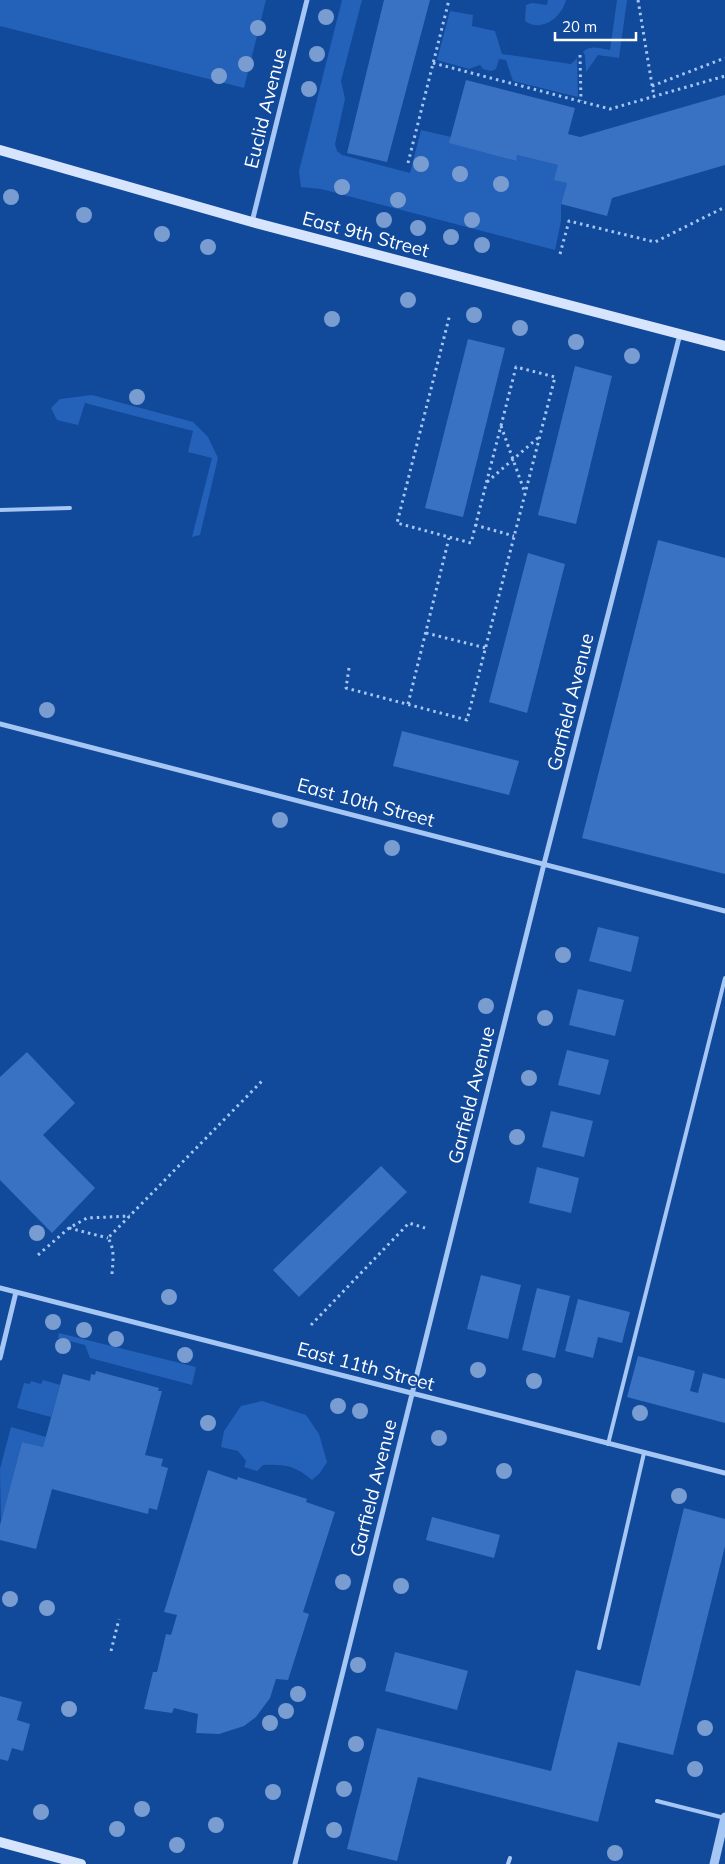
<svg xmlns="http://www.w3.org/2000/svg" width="725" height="1864" font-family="Mulish,sans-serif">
<rect width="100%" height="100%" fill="#11499b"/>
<path fill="#2462ba" d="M0,0H266L244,88L0,26Z
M342,0H362L341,81L345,99L335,144L337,151L342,155L410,173L421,130L451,137L450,143L515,161L517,155L558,165L567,183L561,204V221L555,250L321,189L301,187L299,171Z
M548,0H566C562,17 542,33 525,21L526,5L532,3L547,5Z
M617,0H627L619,58L598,55L586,72L585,55L583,52C590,44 601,49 610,50Z
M450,11L473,15L472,26L495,31L502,54L571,64L577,58L578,97L513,81L506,60L499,59L496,69L491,71L483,69L480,65L469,69L437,60Z
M92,395L193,422L208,437L218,458L200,535L192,537L212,458L188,452L193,431L85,403L78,425L57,420L51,408L60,399Z
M59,1333L196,1367L192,1385L90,1358L85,1345L58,1338Z
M43,1380L60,1385L51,1417L17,1408L24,1383L30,1384L31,1381L41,1384Z
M262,1401L306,1415L319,1434L327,1462L320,1473L312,1480C294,1465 285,1464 263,1465L257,1471L244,1467L246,1461L238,1451L221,1447L224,1431L241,1406Z
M11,1427L46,1437L43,1447L22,1442L1,1521L0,1469Z"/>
<path fill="#3a72c3" d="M384,0H430L387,162L347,153Z
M466,80L575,108L568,134L580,137L725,95V165L612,198L607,216L561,204L567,183L554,180L558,165L517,155L516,161L449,143Z
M468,339L505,348L463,517L425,508Z
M575,366L612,376L576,524L538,515Z
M658,540L725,558V874L582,838Z
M528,553L565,564L527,713L489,702Z
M402,731L519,761L509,795L393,766Z
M598,927L639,937L631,972L589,961Z
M578,989L624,1000L615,1036L569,1025Z
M567,1050L609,1060L600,1095L558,1085Z
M27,1052L75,1103L43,1135L95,1188L52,1233L0,1180V1077Z
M551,1111L593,1121L584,1157L542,1147Z
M381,1166L407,1192L299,1297L273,1270Z
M537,1167L579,1178L571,1213L529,1203Z
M481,1275L521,1285L508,1339L467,1329Z
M537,1288L570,1296L555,1358L522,1350Z
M578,1299L630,1312L622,1343L598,1337L593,1358L565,1351Z
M638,1356L695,1371L690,1391L698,1393L703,1373L725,1379V1423L627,1397Z
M96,1371L159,1388L158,1391H162L145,1455L163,1459L161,1466L168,1468L157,1510L149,1508L148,1514L52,1489L36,1549L0,1540V1525L22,1442L43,1447L63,1374L90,1381L91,1374L95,1375Z
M208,1470L237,1480L238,1477L307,1499L306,1502L335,1512L303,1612L309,1614L288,1680L276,1679L270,1698L256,1717L244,1726L219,1734L196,1733L198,1714L174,1708L172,1713L144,1709L153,1672H157L166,1634L171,1635L177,1615L164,1612Z
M684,1508L725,1519V1546L673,1755L618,1742L598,1822L418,1777L397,1861L347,1849L377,1728L551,1771L576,1670L640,1686Z
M432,1517L500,1535L494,1558L426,1540Z
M395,1652L468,1671L457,1710L385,1691Z
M0,1696L22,1702L17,1720L30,1724L23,1751L12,1748L8,1761L0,1759Z"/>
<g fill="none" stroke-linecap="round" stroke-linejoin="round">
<path stroke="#a6c6f4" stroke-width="3" stroke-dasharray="2.5 4" stroke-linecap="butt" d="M638,0L654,97
M580,55L581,101
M433,63L610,109L725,76
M652,86L725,58
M408,163L449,0
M560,254L569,221L655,242L725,207
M501,426L525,493
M487,482L539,437
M475,525L514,536
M426,633L486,648
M349,668L346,688L467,720L555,377L516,367L471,543L397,523L450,314
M408,704L449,538
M69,1228L108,1238
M38,1255L69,1228L87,1218L130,1216
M112,1274C113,1261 115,1249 108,1238L263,1080
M311,1325L409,1223L425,1228
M111,1651L119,1619"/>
<path stroke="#a6c6f4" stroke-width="4" d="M0,510L70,508
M608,1444L725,978
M599,1648L644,1453
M657,1801L725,1818
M508,1864L510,1858"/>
<path stroke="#a6c6f4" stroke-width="5" d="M252,222L307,0
M0,724L725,911
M0,1288L725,1473
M0,1358L16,1292
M295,1864L544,864L680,334"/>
<path stroke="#a6c6f4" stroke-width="9" d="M714,1864L725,1817"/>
<path stroke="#d6e5fd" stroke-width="10" d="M0,150L252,222L725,346
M0,1842L81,1864"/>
</g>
<g fill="#799dd1">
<circle cx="326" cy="17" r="8"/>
<circle cx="258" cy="28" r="8"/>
<circle cx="317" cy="54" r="8"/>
<circle cx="246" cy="64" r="8"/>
<circle cx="219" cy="76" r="8"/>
<circle cx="309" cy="89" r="8"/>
<circle cx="421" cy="164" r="8"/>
<circle cx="460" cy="174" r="8"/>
<circle cx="501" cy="184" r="8"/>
<circle cx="342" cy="187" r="8"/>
<circle cx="11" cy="197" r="8"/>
<circle cx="398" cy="200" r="8"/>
<circle cx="84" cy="215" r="8"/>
<circle cx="384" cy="220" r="8"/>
<circle cx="472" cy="220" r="8"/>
<circle cx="418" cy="228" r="8"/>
<circle cx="162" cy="234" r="8"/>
<circle cx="451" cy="237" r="8"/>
<circle cx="482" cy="245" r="8"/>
<circle cx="208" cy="247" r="8"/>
<circle cx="408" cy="300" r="8"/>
<circle cx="474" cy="315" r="8"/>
<circle cx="332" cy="319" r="8"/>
<circle cx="520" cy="328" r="8"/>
<circle cx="576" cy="342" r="8"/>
<circle cx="632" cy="356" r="8"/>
<circle cx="137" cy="397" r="8"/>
<circle cx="47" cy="710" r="8"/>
<circle cx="280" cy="820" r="8"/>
<circle cx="392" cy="848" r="8"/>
<circle cx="563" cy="955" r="8"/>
<circle cx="486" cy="1006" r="8"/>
<circle cx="545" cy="1018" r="8"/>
<circle cx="529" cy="1078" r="8"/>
<circle cx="517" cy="1137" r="8"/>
<circle cx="37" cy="1233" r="8"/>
<circle cx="169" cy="1297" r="8"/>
<circle cx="53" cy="1322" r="8"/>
<circle cx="84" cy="1330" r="8"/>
<circle cx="116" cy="1339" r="8"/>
<circle cx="63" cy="1346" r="8"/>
<circle cx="185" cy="1355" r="8"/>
<circle cx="478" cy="1370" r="8"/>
<circle cx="534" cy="1381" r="8"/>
<circle cx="338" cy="1406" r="8"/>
<circle cx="360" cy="1411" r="8"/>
<circle cx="640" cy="1413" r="8"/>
<circle cx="208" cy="1423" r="8"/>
<circle cx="439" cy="1438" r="8"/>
<circle cx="504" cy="1471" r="8"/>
<circle cx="679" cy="1496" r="8"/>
<circle cx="343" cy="1582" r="8"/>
<circle cx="401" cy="1586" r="8"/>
<circle cx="10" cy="1599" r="8"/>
<circle cx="47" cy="1608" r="8"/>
<circle cx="358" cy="1665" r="8"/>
<circle cx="298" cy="1694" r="8"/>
<circle cx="69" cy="1709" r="8"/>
<circle cx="286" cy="1711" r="8"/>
<circle cx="270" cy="1723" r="8"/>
<circle cx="705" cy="1728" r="8"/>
<circle cx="356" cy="1744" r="8"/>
<circle cx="695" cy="1769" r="8"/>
<circle cx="344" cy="1789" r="8"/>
<circle cx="273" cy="1792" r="8"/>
<circle cx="142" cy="1809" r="8"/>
<circle cx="41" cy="1812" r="8"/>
<circle cx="216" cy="1825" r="8"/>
<circle cx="117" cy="1829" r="8"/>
<circle cx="334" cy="1830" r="8"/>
<circle cx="177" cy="1845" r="8"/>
<circle cx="615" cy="1853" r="8"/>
</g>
<g text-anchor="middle" stroke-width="4.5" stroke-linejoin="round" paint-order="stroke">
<g font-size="19" fill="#fff" stroke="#11499b">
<text transform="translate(265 108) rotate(-76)" y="7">Euclid Avenue</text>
<text transform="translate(366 234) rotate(15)" y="7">East 9th Street</text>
<text transform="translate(570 702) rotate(-76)" y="7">Garfield Avenue</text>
<text transform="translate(366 802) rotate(15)" y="7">East 10th Street</text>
<text transform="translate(471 1095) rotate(-76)" y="7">Garfield Avenue</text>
<text transform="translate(366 1366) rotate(15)" y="7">East 11th Street</text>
<text transform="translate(373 1488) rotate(-76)" y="7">Garfield Avenue</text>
</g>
</g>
<path d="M555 32v8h81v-8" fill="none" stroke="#ffffff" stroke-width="2.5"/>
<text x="562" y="32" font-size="15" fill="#ffffff" stroke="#11499b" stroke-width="4" paint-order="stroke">20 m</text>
</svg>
